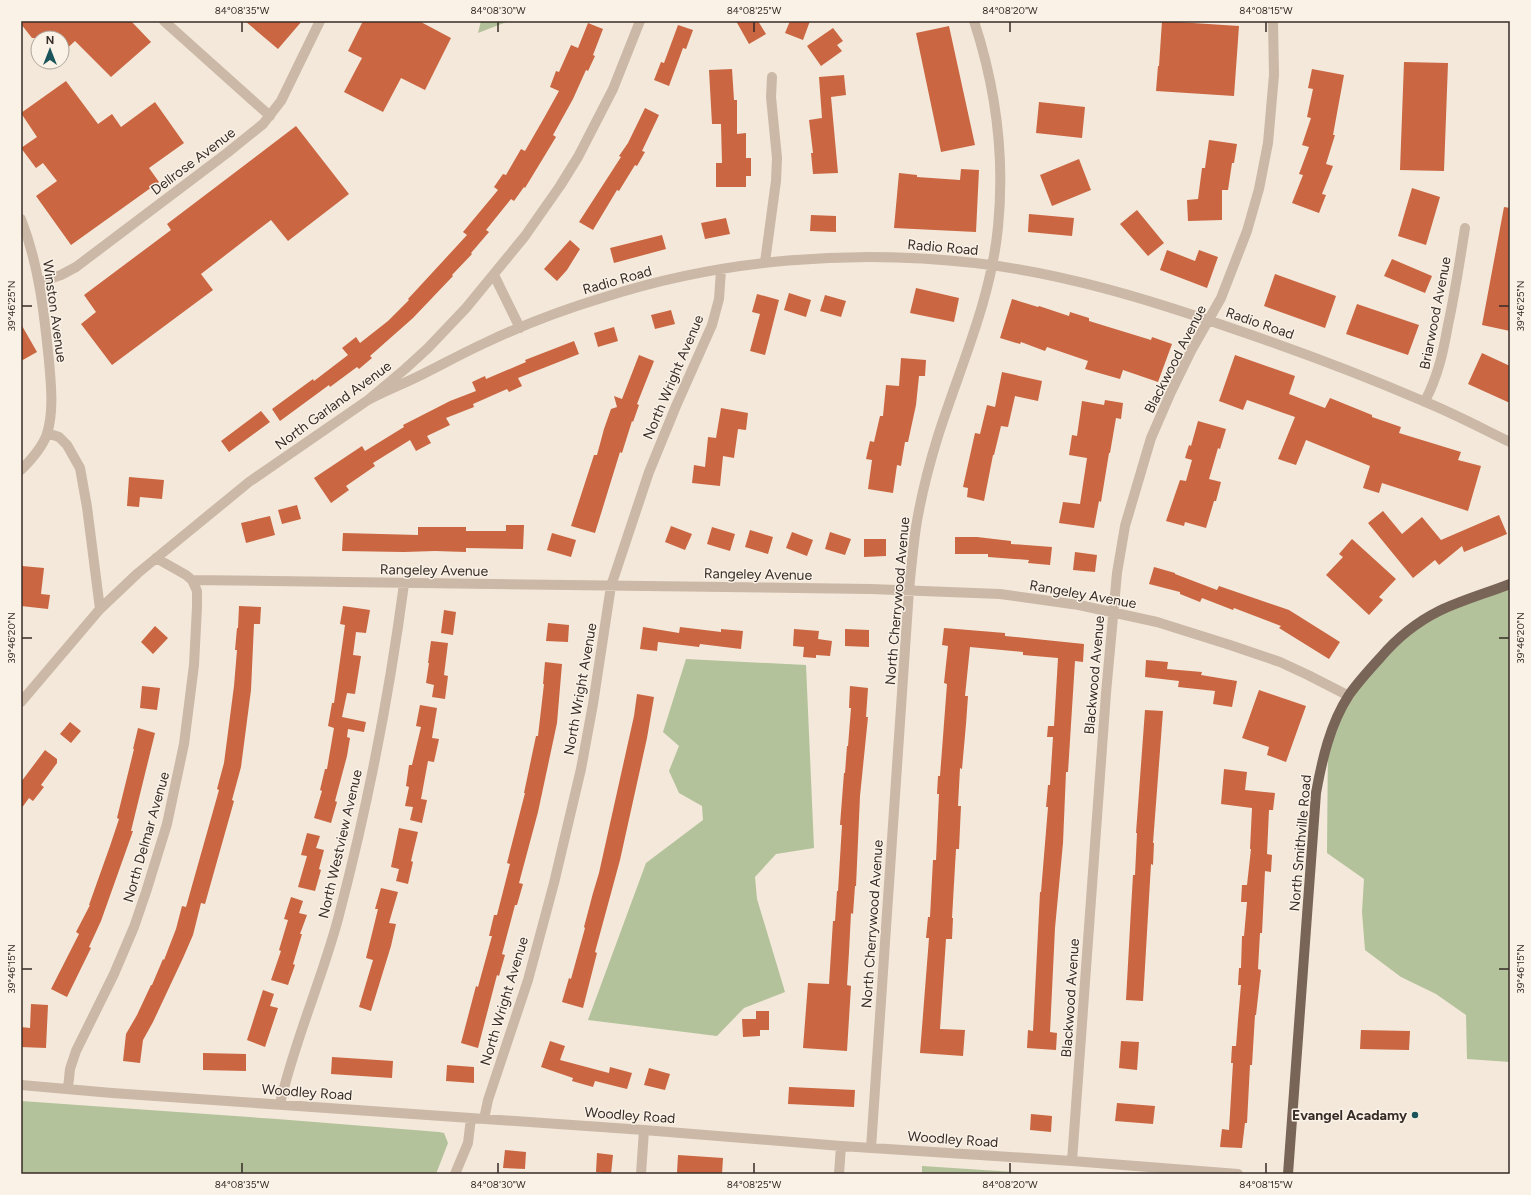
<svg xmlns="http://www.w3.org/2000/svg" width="1531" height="1195" font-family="Figtree,sans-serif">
<rect width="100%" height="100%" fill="#f3e8da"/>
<path fill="#b3c29a" d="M481,21H509L478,33Z
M1510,584V1062L1467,1059L1466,1015L1436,994L1401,977L1365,950L1362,912L1364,879L1327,853L1328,742L1365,674L1438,611Z
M686,659L806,665L814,848L776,854L755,877L757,899L785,992L744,1008L717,1036L588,1020L646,863L703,820L702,806L679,793L669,771L679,746L663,732Z
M21,1101L277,1119L439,1132L444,1133L448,1143L436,1174H21Z
M922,1166L1043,1174H922Z"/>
<path fill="#ca6641" d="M21,21H131L151,42L111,77L75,41L62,53V38H32L21,24Z
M245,21H302L278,49Z
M363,21H419L451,38L425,90L401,78L383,112L344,92L362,58L348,51Z
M736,21H758L766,34L749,44Z
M790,21H810L803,40L785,33Z
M1162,21L1239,26L1234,96L1156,91L1158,66H1159Z
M588,23L603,29L593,55L595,56L588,71L586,70L573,99L553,135L556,137L525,188L524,187L514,201L511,199L486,230L489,232L471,253L472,254L452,275L453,276L413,318L370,356L372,358L359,369L357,367L330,387L329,385L280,421L272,409L313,379L314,381L348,355L342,348L356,337L360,343L388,321L409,300L408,299L467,235L463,232L498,190L494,187L503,174L506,175L521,149L525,151L544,118L559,91L550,87L556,71L559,72L571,45L578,48Z
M678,25L693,30L686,49L683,48L669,86L654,80L661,62L664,63Z
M949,26L975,145L941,152L916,33Z
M833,28L843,41L837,45L842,51L821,66L807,46Z
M1404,62L1448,63L1444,171L1400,170Z
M732,69L734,100H737V134L746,133V158H751V176H746V187H716V163H722L721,124H712L709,70Z
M1312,69L1344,75L1333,135H1335L1326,164L1333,166L1322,194L1326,195L1319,213L1292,203L1303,175L1299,174L1309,147L1302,145L1311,118L1307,117L1313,89L1308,88Z
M844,75L846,95L831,97L838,173L813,174L811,153H813L809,120L822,118L819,77Z
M66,81L98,124L112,114L121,127L155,102L184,143L149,168L159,182L71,245L36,196L57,181L43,163L36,168L21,148L37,137L21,113Z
M1039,102L1085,107L1082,138L1036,133Z
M645,108L659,115L642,151L645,152L637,166L635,165L619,191L617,190L593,230L579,222L621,157L619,156L628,143Z
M296,126L349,194L288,241L271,220L201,274L213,290L112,365L81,324L96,312L84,295L171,230L167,224Z
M1209,140L1237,144L1234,163H1232L1228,190H1222V220L1188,221L1187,200L1198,199L1202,168H1205Z
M1079,159L1091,190L1052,206L1040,175Z
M961,169L979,170L976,232L894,228L899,173L917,175V177L960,180Z
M1412,188L1440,197L1426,245L1398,236Z
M1504,207L1510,208V331L1482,325Z
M1137,210L1164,243L1148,256L1120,224Z
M1029,214L1074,218L1072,236L1028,232Z
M811,215L836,216V232L810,231Z
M726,218L730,234L705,239L701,223Z
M662,235L666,249L614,263L610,248Z
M570,240L580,249L567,270L557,281L544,269Z
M1167,250L1195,261L1199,250L1218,257L1207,288L1160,270Z
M1392,259L1432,276L1425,293L1384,276Z
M1275,274L1336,296L1325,328L1264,306Z
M916,288L959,298L954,322L910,313Z
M789,293L811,300L806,317L784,310Z
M757,294L779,300L765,355L750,351L760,314L752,312Z
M825,295L846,301L841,317L820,311Z
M1012,299L1038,307L1039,306L1069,316L1070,312L1089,318V321L1151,340L1152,337L1172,344L1158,382L1123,370L1120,379L1085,369L1088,361L1047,347L1045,351L1021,342L1020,344L1000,338Z
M1357,304L1419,325L1408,355L1346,334Z
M671,310L675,324L655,329L651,315Z
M21,324L37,352L21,361Z
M614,327L618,341L598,347L594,333Z
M574,341L579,354L518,378L522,386L509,392L507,389L473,404L474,407L446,418L450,425L427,436L431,443L416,451L410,440L373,463L375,466L346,486L349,490L331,503L314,478L362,446L365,451L404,427L403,425L450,401L476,391L472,382L485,376L486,379L526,362L525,360Z
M1482,353L1510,366V403L1468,384Z
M639,355L654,361L637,404L639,405L633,422L632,421L622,453L620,452L595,533L571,526L594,455H597L604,429L611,409L617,407L614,396L622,399Z
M1235,355L1295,376L1289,394L1325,408L1330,398L1372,415V417L1401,427L1399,433L1461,452L1458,460L1481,466L1468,511L1382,483L1379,493L1363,488L1370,466L1306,440L1296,465L1278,459L1295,417L1247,400L1243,410L1219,401Z
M901,358L926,360L925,376H919L916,405L908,442H905L901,466L897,465L893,493L868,489L872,460L866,459L870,441L874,442L880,416H883L886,385L899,386Z
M1002,372L1042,381L1038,401L1015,396L1008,427L1001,426L994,455H993L984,501L967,497L968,488L963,487L975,433L980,434L987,405L995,407Z
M1105,400L1123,403L1121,419L1116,418L1110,453H1109L1101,502L1099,501L1094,528L1059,523L1063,502L1080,504L1087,458L1069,455L1072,435L1077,436L1082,401L1104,405Z
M721,408L748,413L746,430L738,429L734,458L723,456L720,486L692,483L694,465L705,467L708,437L716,438Z
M261,411L270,422L229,452L221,441Z
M1198,421L1226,429L1220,449L1218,448L1209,479L1221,482L1216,501H1214L1206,528L1185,522L1184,526L1166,521L1180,480L1186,481L1192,460L1185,458L1189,445L1191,446Z
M129,477L164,480L162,499L140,497L139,507L127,506Z
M297,505L301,519L282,524L278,510Z
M1383,511L1402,534L1422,517L1441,540L1499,515L1507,534L1464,552L1462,546L1439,565L1435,560L1413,578L1368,523Z
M270,516L275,535L246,543L241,523Z
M506,525H524L523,549L466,548V552L435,551L404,552L342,551L343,533L418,535V527H466V531H506Z
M671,526L692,534L685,550L665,542Z
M712,527L735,534L730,551L707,544Z
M750,530L773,537L768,554L745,547Z
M792,532L813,540L807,556L786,548Z
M830,532L851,539L845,555L825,549Z
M552,533L576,540L571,557L547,550Z
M955,537H977L1011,541V544L1052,547L1050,565L1028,563L1029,560L988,557V554H955Z
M864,539H886V556L864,557Z
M1352,539L1396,579L1379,597L1383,600L1369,615L1326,575L1343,557L1339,554Z
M1075,552L1097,555L1095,572L1073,570Z
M22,566L44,568L41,594L50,595L48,609L21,606Z
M1154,567L1175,573V574L1217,590L1219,586L1289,610L1340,642L1329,659L1279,628L1281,626L1234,608L1233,610L1202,598L1200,602L1180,594V592L1149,584Z
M239,606L261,607L260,624H254L251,690L241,767L232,800L234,801L205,904L201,903L193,935L183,958L153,1022L143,1040L140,1063L123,1061L126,1034L137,1015L151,985H152L163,959L164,960L176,929L182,906L186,907L219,790L217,789L224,763L234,686L237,650H235L237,628H238Z
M343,606L370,610L366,633L356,632L353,655L361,656L355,694L347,693L342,717L366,722L364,732L348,729L347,737L350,738L347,756L335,801L337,802L331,823L314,818L322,791L320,790L325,769H327L334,728L328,726L332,703H334L345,625L340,624Z
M444,610L456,612L453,635L441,633Z
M548,623L569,625L568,642L546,641Z
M155,626L168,638L153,654L141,642Z
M643,627L679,633L680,627L721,632V629L743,631L741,649L700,644L699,647L658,642L657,651L640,649Z
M944,628L1005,633V636L1084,644L1083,662L1075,661L1068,772H1066L1063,843L1055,928L1050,1032L1057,1033L1056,1050L1027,1048L1028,1030L1033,1031L1040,892H1041L1048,807H1046L1048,785H1050L1053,737H1047L1048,726H1054L1058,658L1023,655V652L970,647L965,696H968L966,724L962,769L960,768L958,806H961L959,849H956L952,918H953L952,939H946L940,1029L965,1030L963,1056L920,1053L929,938H926L928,917H930L933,860H936L939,794H937L938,776H940L947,684L944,683L948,646L942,645Z
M794,629L819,631L818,639L832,641L830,656L816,655V658L803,657L804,647L793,646Z
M845,629L869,630V647L845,646Z
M431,641L448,643L444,675L448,676L445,699L432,697L434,685L426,683L429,663H428Z
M1146,660L1168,662L1167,669L1202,672L1201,675L1237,681L1232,707L1213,704L1215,691L1178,687L1179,681L1145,677Z
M545,662L562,664L557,723L538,812L519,883L523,884L517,905H515L502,954L505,955L499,976L497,975L478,1048L461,1043L476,986L478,987L492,936H489L494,915H497L510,864L507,863L525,793H524L536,736H538L544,684H543Z
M142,686L160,688L157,710L140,708Z
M850,686L868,688L866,717H868L860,796L856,886H855L853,914L851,913L849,952L847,985L851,986L847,1051L803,1048L808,983L829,984L833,921H835L837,891H838L842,825H840L844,773H845L847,746H848L851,708H849Z
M1259,690L1306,706L1286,762L1267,755L1269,747L1242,738Z
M637,694L654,697L647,738L620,860L595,952L597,953L583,1008L562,1002L569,978L571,979L585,928L584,927L593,893L599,873L634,716Z
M420,705L437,708L432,738L439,739L434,762L428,761L421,799L427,800L422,823L410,820L413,807L405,806L409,787L406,786L409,765H412L421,727L416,726Z
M1145,710L1163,711L1153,843H1154L1153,865L1151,864L1149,898L1143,1001L1126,1000L1131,909L1133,875H1135L1137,833H1136Z
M70,722L81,731L71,743L60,734Z
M138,728L155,733L131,831H133L101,921L89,947L91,948L67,997L51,989L79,934L76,932L90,905H89L110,846L119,819L117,818L134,749H133Z
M45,750L57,759V763L41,785L44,787L33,801L29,798L21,809V782Z
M1224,769L1247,772L1245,790L1275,793L1273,810H1269L1267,854L1272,855L1271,872L1265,871L1262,933H1260L1258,969L1261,970L1256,1015H1255L1252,1065H1250L1247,1123H1245L1242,1148L1220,1147L1222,1129L1229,1130L1233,1063H1231L1232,1046H1236L1238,1020L1241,985H1238L1239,968H1241L1242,936H1244L1247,902H1241L1242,885H1247L1251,849H1250L1252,808L1221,804Z
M399,828L418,832L411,861L413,862L408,884L396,881L399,869L391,867Z
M307,833L320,836L316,848L324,850L319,869L321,870L315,891L298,887L307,856L301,855Z
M381,888L398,892L389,923L396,924L391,946L371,1011L359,1007L373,960L366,958L378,909H375Z
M291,897L303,901L299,913L307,915L300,934H302L293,964L295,965L288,985L271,980L281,951L279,950L288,920L284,919Z
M263,990L274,994L270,1006L278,1008L265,1047L247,1040Z
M31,1004L48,1005L46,1048L21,1047V1027L30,1028Z
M756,1011H769V1030H760V1036L743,1037L742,1019H756Z
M1361,1030L1410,1031L1409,1050L1360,1049Z
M550,1041L565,1046L560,1060L609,1073L610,1067L632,1073L627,1089L595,1081L593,1087L572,1081L573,1078L541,1067Z
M1121,1041L1139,1042L1137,1070L1119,1068Z
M203,1053L246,1054V1071L203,1070Z
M332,1057L393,1061L392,1078L331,1074Z
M447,1065L474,1067V1083L446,1081Z
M649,1068L670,1074L665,1090L644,1085Z
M789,1087L855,1090L854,1107L788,1104Z
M1117,1103L1155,1106L1153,1124L1115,1121Z
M1031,1114L1052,1116L1051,1132L1030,1130Z
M505,1150L526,1152L525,1169L503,1168Z
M597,1153L613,1155L611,1174L596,1172Z
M678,1155L723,1158L722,1174L677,1173Z"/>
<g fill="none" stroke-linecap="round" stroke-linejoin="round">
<path stroke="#cbb8a6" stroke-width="10" d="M164,21L270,116
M21,219C39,265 44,312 49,361C51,384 54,411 47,434C42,448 31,460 21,470
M765,262L776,181L777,158L771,97L772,77
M494,275L520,328
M40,282L61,275L76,267L227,153L263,124L281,101L320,21
M368,400C387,390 408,382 427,372C447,362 467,351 487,342C525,324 565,309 605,297C723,259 852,249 975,263C1062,273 1148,299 1231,328C1296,350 1360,374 1423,401C1453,413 1481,428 1510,442
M1425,401C1438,376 1443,353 1448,325C1455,293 1460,260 1465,228
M47,433L59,437L67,445L80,468L87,507L100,609
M156,558L186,575L192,580L871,589L1000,594L1079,605L1157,622L1230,645L1280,662L1308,675L1349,696
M21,702L100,609L138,573L249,482L368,400L405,369L428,348L466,308L525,236L560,186L578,157L613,89L640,21
M21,1085L112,1093L644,1130L841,1146L1072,1161L1238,1174
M68,1088L70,1069L76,1051L114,974L134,927L146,892L167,824L184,744L194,665L197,607V591L192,580
M280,1104C294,1042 321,982 338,919C367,809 389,697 404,584
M484,1119L488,1100L528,980L554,883L581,769L593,704L611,586L649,472L676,406L712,325L719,299L721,270
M871,1148L909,590C911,569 913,548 916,527C921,496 929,465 938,436C960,367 991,300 998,227C1005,157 996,88 974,21
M1072,1161L1106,693L1117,573L1125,526L1151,438L1171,392L1191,351L1221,298L1247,231L1259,189L1268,143L1274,75L1273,21
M455,1174L468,1143L471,1118
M641,1174L644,1130
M839,1174L841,1146"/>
<path stroke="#796458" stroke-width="10" d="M1288,1174L1316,793C1322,760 1330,724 1349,695C1358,682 1369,670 1380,658C1396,639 1417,622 1439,611C1462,600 1487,593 1510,584"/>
</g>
<path fill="none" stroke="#372c27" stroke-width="1.5" d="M242,22V32M498,22V32M754,22V32M1010,22V32M1266,22V32M22,306H32M1499,306H1509M22,638H32M1499,638H1509M22,969H32M1499,969H1509M242,1163V1173M498,1163V1173M754,1163V1173M1010,1163V1173M1266,1163V1173"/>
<circle fill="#1b545a" stroke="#faf2e7" stroke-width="1.5" cx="1415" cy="1115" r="4"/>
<g text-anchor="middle" stroke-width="3" stroke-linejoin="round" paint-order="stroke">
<g font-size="14" fill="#372c27" stroke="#faf2e7">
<text transform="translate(193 161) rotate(-37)" y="5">Dellrose Avenue</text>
<text transform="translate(943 247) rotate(5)" y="5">Radio Road</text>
<text transform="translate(617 280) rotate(-16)" y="5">Radio Road</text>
<text transform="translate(55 311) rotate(82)" y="5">Winston Avenue</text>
<text transform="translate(1435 313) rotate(-79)" y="5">Briarwood Avenue</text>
<text transform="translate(1260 323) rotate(19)" y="5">Radio Road</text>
<text transform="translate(1175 359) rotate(-63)" y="5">Blackwood Avenue</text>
<text transform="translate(673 377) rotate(-67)" y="5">North Wright Avenue</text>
<text transform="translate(333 405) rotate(-36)" y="5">North Garland Avenue</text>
<text transform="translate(434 570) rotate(1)" y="5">Rangeley Avenue</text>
<text transform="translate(758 574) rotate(1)" y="5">Rangeley Avenue</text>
<text transform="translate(1083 594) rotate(10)" y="5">Rangeley Avenue</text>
<text transform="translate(897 601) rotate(-85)" y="5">North Cherrywood Avenue</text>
<text transform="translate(1094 675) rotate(-85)" y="5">Blackwood Avenue</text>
<text transform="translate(580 689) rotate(-80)" y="5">North Wright Avenue</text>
<text transform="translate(146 837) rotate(-74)" y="5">North Delmar Avenue</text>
<text transform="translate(1300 843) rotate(-85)" y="5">North Smithville Road</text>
<text transform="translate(340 844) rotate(-77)" y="5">North Westview Avenue</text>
<text transform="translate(872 924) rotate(-86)" y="5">North Cherrywood Avenue</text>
<text transform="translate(1070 998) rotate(-86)" y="5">Blackwood Avenue</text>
<text transform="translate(504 1001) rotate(-73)" y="5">North Wright Avenue</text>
<text transform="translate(307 1092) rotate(4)" y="5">Woodley Road</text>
<text transform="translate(630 1115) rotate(4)" y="5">Woodley Road</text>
<text transform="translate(953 1139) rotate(4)" y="5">Woodley Road</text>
</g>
<g font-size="14" font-weight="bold" fill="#372c27" stroke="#faf2e7" text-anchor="end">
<text x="1407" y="1120">Evangel Acadamy</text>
</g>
</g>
<rect width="1531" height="1195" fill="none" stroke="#faf2e7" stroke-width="44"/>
<g transform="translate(50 50)"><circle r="19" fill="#faf2e7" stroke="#aca39a"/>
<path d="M0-3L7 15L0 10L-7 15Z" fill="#1b545a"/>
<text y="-6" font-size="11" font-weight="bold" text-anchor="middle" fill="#372c27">N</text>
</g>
<rect x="22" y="22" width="1487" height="1151" fill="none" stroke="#372c27" stroke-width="1.5"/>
<g font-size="10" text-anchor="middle" fill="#372c27">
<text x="242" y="14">84°08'35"W</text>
<text x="498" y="14">84°08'30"W</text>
<text x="754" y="14">84°08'25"W</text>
<text x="1010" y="14">84°08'20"W</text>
<text x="1266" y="14">84°08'15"W</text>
<text transform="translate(11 306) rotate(-90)" y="4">39°46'25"N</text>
<text transform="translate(1520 306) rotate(-90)" y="4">39°46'25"N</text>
<text transform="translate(11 638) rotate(-90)" y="4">39°46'20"N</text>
<text transform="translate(1520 638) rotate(-90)" y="4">39°46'20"N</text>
<text transform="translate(11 969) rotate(-90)" y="4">39°46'15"N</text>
<text transform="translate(1520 969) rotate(-90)" y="4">39°46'15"N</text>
<text x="242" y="1188">84°08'35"W</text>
<text x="498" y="1188">84°08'30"W</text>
<text x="754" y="1188">84°08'25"W</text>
<text x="1010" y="1188">84°08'20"W</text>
<text x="1266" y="1188">84°08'15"W</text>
</g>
</svg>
